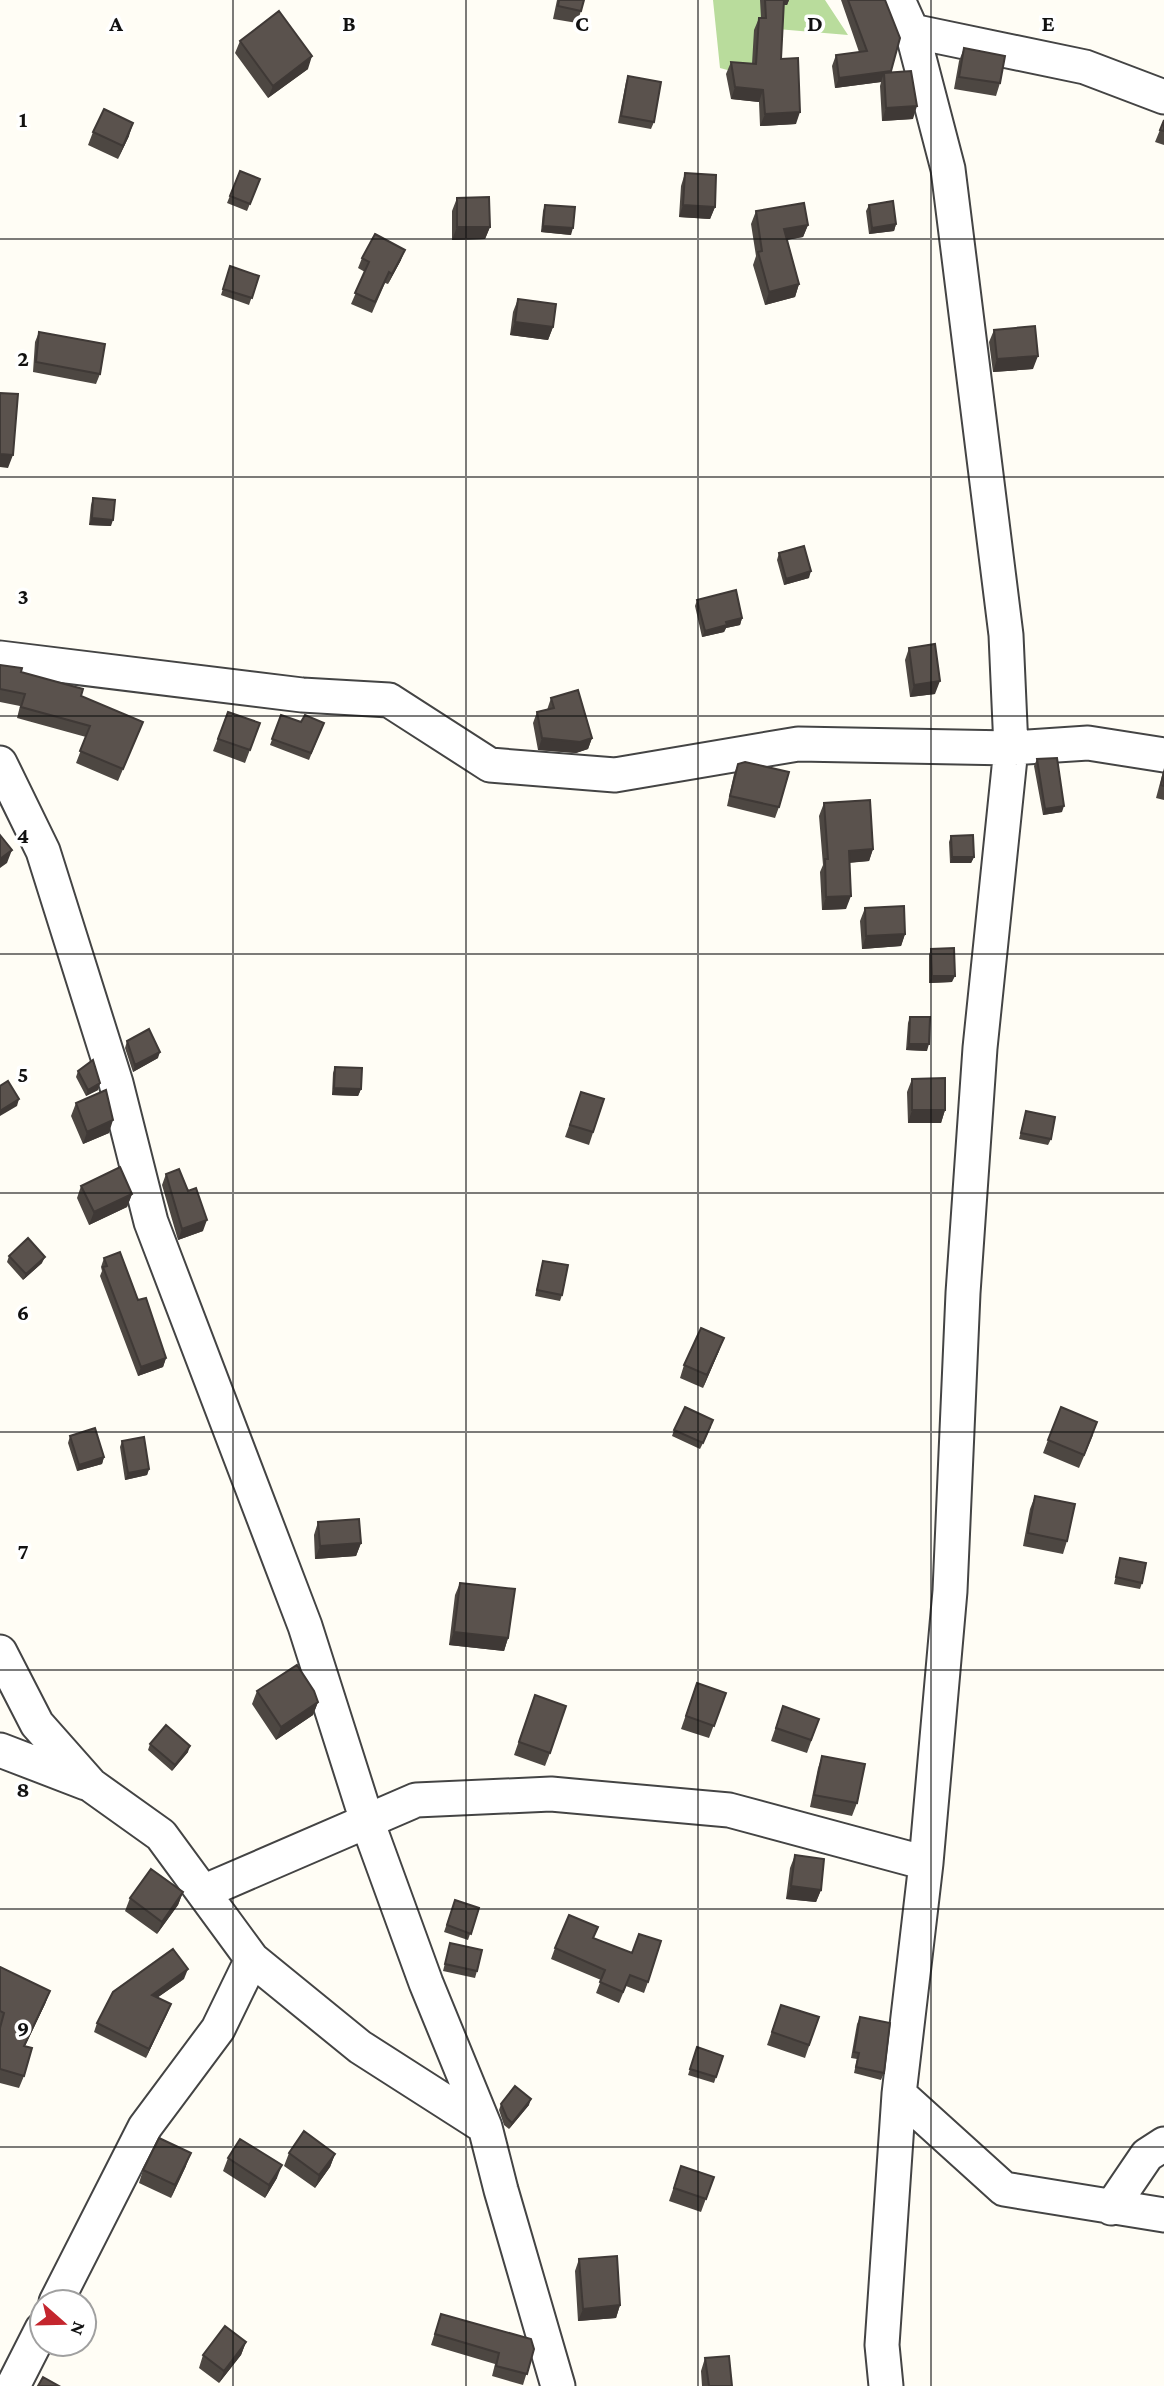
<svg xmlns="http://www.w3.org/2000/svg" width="1164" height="2386" font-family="'Crimson Pro',serif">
<rect width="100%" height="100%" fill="#fffdf5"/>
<path fill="#b9dc9c" d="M713,0H825L848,35L777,29L746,75L720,68Z"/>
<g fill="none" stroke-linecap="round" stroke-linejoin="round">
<defs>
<path id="minor" d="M912,31L1085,67L1164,97
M0,658L302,695L389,700L490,765L615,775L798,744L1011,748L1088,743L1164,755
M0,763L43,851L116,1083L151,1222L305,1626L367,1821L426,1983L485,2127
M0,1652L37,1724L91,1785L161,1835L252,1959L360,2047L485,2127L501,2190L558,2386
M0,1750L86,1783
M203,1892L416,1800L551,1794L729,1810L926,1863
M899,2094L1004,2189L1164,2215
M1111,2208L1147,2155L1164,2144
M56,2302L145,2127L218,2029L252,1959
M13,2386L42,2329
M886,2386L882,2345L899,2094L926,1863L950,1591L963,1293L980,1048L1011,748L1006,635L948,169L912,31L898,0"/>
</defs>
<use href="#minor" stroke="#444" stroke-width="37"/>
<use href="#minor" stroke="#fff" stroke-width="33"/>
</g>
<path fill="#4d4742" d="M557,0H584L581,11L577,23L553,19Z
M760,0H789L787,5H784L781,59L796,124L760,126L759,102L731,99L726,74L731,62L752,64L754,30L759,18H761Z
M841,0H885L890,72L913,119L882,121L880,86L881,82L835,88L832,66L836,55L859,52Z
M240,41L308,69L268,98L235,53Z
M964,48L1000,83L996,96L954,89L959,61Z
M628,76L654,122L651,129L618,123L626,82Z
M1164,120V145L1155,142Z
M93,132L129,136L118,159L88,145Z
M240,171L260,179L247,211L227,203Z
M685,173L715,207L710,219L679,217L681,186Z
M457,198L490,227L485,239L452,240V211Z
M545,205L571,235L541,232L543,211Z
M869,205L896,224L894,231L869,234L866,211Z
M756,211L808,225L803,237L787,240L799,284L795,297L765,305L753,265L756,256L751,224Z
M362,258L401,260L388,284L385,283L372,313L351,304L365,272L358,268Z
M230,266L259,276L249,305L221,295Z
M518,299L553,327L548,340L510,335L513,312Z
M994,330L1033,369L993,372L989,342Z
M39,332L100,374L96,384L33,372L35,342Z
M93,498L111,526L89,525L91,505Z
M779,553L809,578L784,585L777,560Z
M697,600L742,618L740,625L726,628L724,632L702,637L695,606Z
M909,648L935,694L910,697L905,660Z
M0,665L81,696L138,734L118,781L76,763L86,737L17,718L20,706L0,702Z
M551,698L592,738L588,749L576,753L538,750L533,723L537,712L547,710Z
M228,712L260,723L245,763L213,751Z
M281,715L301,722L324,723L309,760L270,745Z
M1037,759L1062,812L1043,815L1034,766Z
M738,764L779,807L775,818L727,806L734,774Z
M1164,768V800L1156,798Z
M824,803L873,849L869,861L849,863L846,909L822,910L820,872L823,865L819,816Z
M951,836L974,857L971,863H950L949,842Z
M865,908L905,934L901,946L862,949L860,921Z
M931,949L952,982L929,983V955Z
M910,1017L927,1051L906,1050L908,1023Z
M127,1041L158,1058L133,1072L125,1048Z
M335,1067L361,1089L358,1096L332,1095L333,1073Z
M78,1071L100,1083L98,1090L86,1096L76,1077Z
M912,1079L945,1110L941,1123H908L907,1092Z
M581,1092L604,1099L589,1145L565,1137Z
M76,1103L109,1133L83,1144L71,1116Z
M1026,1111L1051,1139L1048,1145L1019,1139Z
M166,1174L203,1231L178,1240L162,1185Z
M81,1186L132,1194L127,1207L89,1225L77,1198Z
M9,1256L42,1263L23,1280L7,1262Z
M104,1258L166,1358L163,1367L138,1376L100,1276L102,1271L101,1267Z
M543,1261L562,1295L560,1301L535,1296Z
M719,1351L703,1388L680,1378L684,1365Z
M711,1427L700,1449L672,1436L674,1430Z
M1093,1435L1079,1468L1043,1453L1048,1440Z
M70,1436L104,1457L102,1464L77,1471L68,1443Z
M122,1441L149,1469L147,1475L125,1480L120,1447Z
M1035,1496L1067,1541L1063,1554L1023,1546L1030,1509Z
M318,1522L361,1543L356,1556L315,1559L314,1535Z
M1120,1558L1142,1583L1140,1589L1114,1584Z
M460,1583L508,1638L504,1651L449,1645L455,1595Z
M697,1683L726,1693L709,1738L681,1729Z
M257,1691L318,1702L313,1715L276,1740L252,1704Z
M535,1695L550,1753L545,1766L514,1755Z
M783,1706L819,1719L807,1753L771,1741Z
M150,1744L188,1752L172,1771L148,1750Z
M822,1756L857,1803L852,1816L810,1807L818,1768Z
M795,1855L821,1890L816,1902L786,1899L790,1868Z
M183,1892L178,1905L157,1934L125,1911L130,1898Z
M455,1900L479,1908L468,1940L444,1932Z
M594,1939L648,1982L644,1993L626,1986L619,2003L596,1993L601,1980L551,1959L555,1948Z
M450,1943L477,1971L475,1978L443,1971Z
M0,1967L50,1991L45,2004L25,2046L24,2076L19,2088L0,2083Z
M184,1979L157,1998L171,2004L146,2058L94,2032L97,2023Z
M781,2005L819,2017L805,2058L767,2045Z
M860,2017L884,2073L881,2080L854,2073L857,2059L851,2058L857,2024Z
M697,2047L723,2056L714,2083L688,2075Z
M501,2104L529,2105L509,2129L504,2125L499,2110Z
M289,2153L335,2154L330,2167L315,2188L284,2166Z
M228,2158L277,2178L265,2198L223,2171Z
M186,2166L171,2198L139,2183L143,2170Z
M681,2166L714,2177L701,2212L669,2201Z
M579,2259L620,2305L616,2318L578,2321L575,2271Z
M441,2314L534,2349L523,2385L492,2376L495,2364L431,2345Z
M246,2342L241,2355L219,2383L199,2368L203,2355Z
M705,2358L732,2386H702L701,2371Z"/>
<path fill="#3f3936" d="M782,0H789L787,5H780Z
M312,56L308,69L268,98L273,86Z
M891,71L887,81L884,73L881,82L835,88L839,78Z
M735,87L763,90L759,102L731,99Z
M917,106L913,119L882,121L886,108Z
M800,112L796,124L760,126L765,114Z
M133,123L129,136L118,159L123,146Z
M683,205L715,207L710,219L679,217Z
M896,224L894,231L869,234L872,228Z
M808,225L803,237L779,241L784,229Z
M543,226L573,228L571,235L541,232Z
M457,227H490L485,239L452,240Z
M405,250L401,260L388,284L392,274Z
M799,284L795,297L765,305L769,292Z
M515,322L553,327L548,340L510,335Z
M1038,356L1033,369L993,372L997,359Z
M0,454L13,455L8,468L0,467Z
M92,518L113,520L111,526L89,525Z
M811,571L809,578L784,585L786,579Z
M742,618L740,625L726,628L724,632L702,637L705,631L726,622Z
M940,681L935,694L910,697L914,685Z
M542,738H592L588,749L576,753L538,750Z
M1064,806L1062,812L1043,815L1045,809Z
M873,849L869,861L844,863L849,851Z
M12,850L7,863L0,868V859Z
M952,857H974L971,863H950Z
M851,896L846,909L822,910L826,897Z
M905,934L901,946L862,949L866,936Z
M932,976H955L952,982L929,983Z
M909,1044H929L927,1051L906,1050Z
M160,1052L158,1058L133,1072L135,1065Z
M100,1083L98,1090L86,1096L88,1090Z
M334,1088L361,1089L358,1096L332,1095Z
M19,1099L17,1106L0,1116V1111Z
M912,1110H945L941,1123H908Z
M113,1120L109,1133L83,1144L87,1132Z
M132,1194L127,1207L89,1225L94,1212Z
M207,1220L203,1231L178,1240L182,1229Z
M45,1257L42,1263L23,1280L26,1274Z
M724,1338L719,1351L703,1388L707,1375Z
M166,1358L163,1367L138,1376L141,1367Z
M104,1457L102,1464L77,1471L79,1465Z
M149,1469L147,1475L125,1480L128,1473Z
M361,1543L356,1556L315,1559L320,1546Z
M454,1632L508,1638L504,1651L449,1645Z
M318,1702L313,1715L276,1740L281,1727Z
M190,1746L188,1752L172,1771L175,1765Z
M791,1886L821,1890L816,1902L786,1899Z
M183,1892L178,1905L157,1934L162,1922Z
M188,1969L184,1979L148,2004L152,1995Z
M50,1991L45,2004L19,2058L24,2046Z
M171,2004L167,2014L146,2058L149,2049Z
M531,2099L529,2105L509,2129L512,2123Z
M191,2153L186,2166L171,2198L175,2185Z
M335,2154L330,2167L315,2188L319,2175Z
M282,2165L277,2178L265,2198L269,2185Z
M620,2305L616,2318L578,2321L583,2309Z
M246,2342L241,2355L219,2383L224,2371Z"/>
<path fill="#5a524d" stroke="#3f3936" stroke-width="2" d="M559,0H584L581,11L558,6Z
M765,0H784L781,59L798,58L800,112L765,114L763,90L735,87L731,62L756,64L759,18H766Z
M848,0H885L900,38L891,71L839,78L836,55L867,51Z
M279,11L312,56L273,86L240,41Z
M964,48L1005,56L1000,83L959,77Z
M911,71L917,106L886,108L884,73Z
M628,76L661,82L654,122L621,116Z
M104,109L133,123L123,146L93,132Z
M1164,120V131L1160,130Z
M240,171L260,179L250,204L230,196Z
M685,173L716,175L715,207L683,205Z
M489,197L490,227H457V198Z
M893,201L896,224L872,228L869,205Z
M804,203L808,225L784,229L799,284L769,292L758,252L762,251L756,211Z
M545,205L575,207L573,228L543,226Z
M375,234L405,250L392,274L389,272L375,302L355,293L369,262L362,258Z
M230,266L259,276L252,298L223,289Z
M518,299L556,304L553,327L515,322Z
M1035,326L1038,356L997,359L994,330Z
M39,332L105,344L100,374L36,362Z
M0,393L18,394L13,455L0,454Z
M93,498L115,500L113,520L92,518Z
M804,546L811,571L786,579L779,553Z
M736,590L742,618L726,622L727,625L705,631L697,600Z
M935,644L940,681L914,685L909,648Z
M0,665L22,668L21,672L83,689L81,696L143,722L123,769L80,751L90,726L21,707L25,694L0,689Z
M578,690L592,738L580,742L542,738L537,712L554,708L551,698Z
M228,712L260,723L250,750L218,739Z
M281,715L301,722L305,715L324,723L311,753L272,739Z
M1057,758L1064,806L1045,809L1037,759Z
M745,762L789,772L779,807L730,796L738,764Z
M1164,771V786L1161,785Z
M870,800L873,849L849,851L851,896L826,897L825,859H828L824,803Z
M0,835L12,850L0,859Z
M973,835L974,857H952L951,836Z
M904,906L905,934L866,936L865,908Z
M954,948L955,976H932L931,949Z
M910,1017H930L929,1044H909Z
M149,1029L160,1052L135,1065L127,1041Z
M93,1060L100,1083L88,1090L78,1071Z
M335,1067L362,1068L361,1089L334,1088Z
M945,1078V1110H912V1079Z
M8,1081L19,1099L0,1111V1086Z
M106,1090L113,1120L87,1132L76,1103Z
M581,1092L604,1099L593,1132L570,1125Z
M1026,1111L1055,1117L1051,1139L1021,1133Z
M120,1167L132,1194L94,1212L81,1186Z
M179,1169L188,1191L196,1188L207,1220L182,1229L166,1174Z
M28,1238L45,1257L26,1274L9,1256Z
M120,1252L138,1300L146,1298L166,1358L141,1367L103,1267L107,1266L104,1258Z
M543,1261L568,1265L562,1295L537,1290Z
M701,1328L724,1338L707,1375L684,1365Z
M685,1407L713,1420L703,1443L674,1430Z
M1061,1407L1097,1422L1084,1455L1048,1440Z
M95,1428L104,1457L79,1465L70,1436Z
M144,1437L149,1469L128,1473L122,1441Z
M1035,1496L1075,1504L1067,1541L1028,1533Z
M359,1519L361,1543L320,1546L318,1522Z
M1120,1558L1146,1563L1142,1583L1116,1577Z
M460,1583L515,1589L508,1638L454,1632Z
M297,1665L314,1691L318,1702L281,1727L257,1691Z
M697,1683L726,1693L714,1726L686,1716Z
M535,1695L566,1706L550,1753L519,1742Z
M783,1706L819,1719L811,1740L776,1728Z
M166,1725L190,1746L175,1765L150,1744Z
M822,1756L865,1764L857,1803L814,1795Z
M795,1855L824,1859L821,1890L791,1886Z
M151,1869L183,1892L162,1922L130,1898Z
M455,1900L479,1908L471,1934L447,1925Z
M569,1915L598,1927L593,1938L632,1953L639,1934L661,1941L648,1982L630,1975L623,1992L600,1982L605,1970L555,1948Z
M450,1943L482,1950L477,1971L445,1964Z
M173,1949L188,1969L152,1995L171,2004L149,2049L97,2023L113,1992Z
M0,1967L50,1991L24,2046L32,2048L24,2076L0,2069V2028L4,2013L0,2011Z
M781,2005L819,2017L809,2045L772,2032Z
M860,2017L890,2023L884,2073L856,2067L859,2053L854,2052Z
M697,2047L723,2056L716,2077L690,2069Z
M515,2086L531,2099L512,2123L507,2118L501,2104Z
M304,2131L335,2154L319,2175L289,2153Z
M159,2138L191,2153L175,2185L143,2170Z
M240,2139L282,2165L269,2185L228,2158Z
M681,2166L714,2177L706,2199L674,2188Z
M617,2256L620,2305L583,2309L579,2259Z
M441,2314L531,2339L534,2349L527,2374L496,2366L499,2353L435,2334Z
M225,2326L246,2342L224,2371L203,2355Z
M729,2356L732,2386H709L705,2358Z
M43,2377L59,2386H38Z"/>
<path fill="none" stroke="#111" stroke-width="2" stroke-opacity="0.55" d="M233,0V2386M466,0V2386M698,0V2386M931,0V2386M0,239H1164M0,477H1164M0,716H1164M0,954H1164M0,1193H1164M0,1432H1164M0,1670H1164M0,1909H1164M0,2147H1164"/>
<g font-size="23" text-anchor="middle" font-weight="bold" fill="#111" stroke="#fff" stroke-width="7" stroke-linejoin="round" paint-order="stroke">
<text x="116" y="31">A</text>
<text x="349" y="31">B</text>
<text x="582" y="31">C</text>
<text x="815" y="31">D</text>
<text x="1048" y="31">E</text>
<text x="23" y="127">1</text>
<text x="23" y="366">2</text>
<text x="23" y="604">3</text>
<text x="23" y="843">4</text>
<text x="23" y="1082">5</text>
<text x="23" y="1320">6</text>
<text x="23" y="1559">7</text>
<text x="23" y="1797">8</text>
<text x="23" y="2036">9</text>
</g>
<g transform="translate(63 2323) rotate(110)"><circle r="33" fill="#ffffff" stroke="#a0a0a0" stroke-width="2"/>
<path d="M0-5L12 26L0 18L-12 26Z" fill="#c4262e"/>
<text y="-10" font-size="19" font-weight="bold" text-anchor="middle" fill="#111111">N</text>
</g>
</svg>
